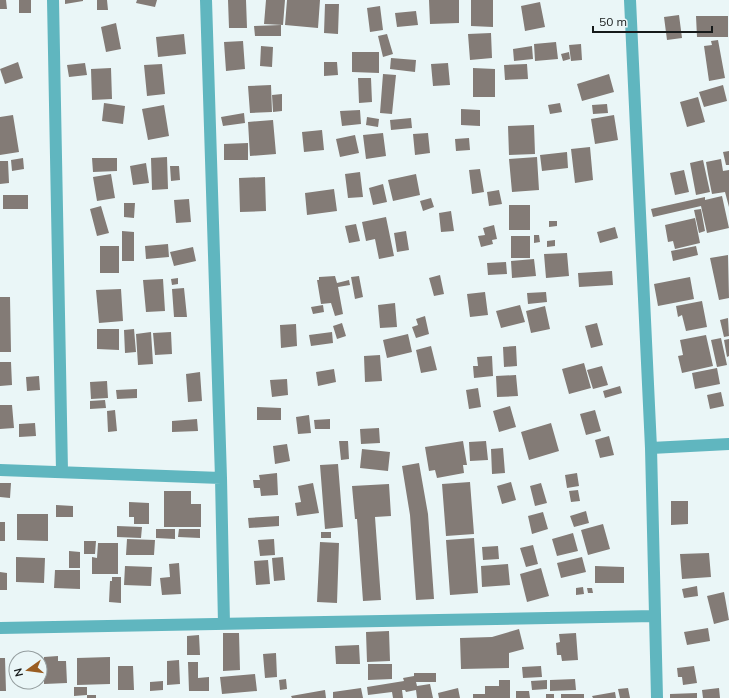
<svg xmlns="http://www.w3.org/2000/svg" width="729" height="698" font-family="Mulish,sans-serif">
<rect width="100%" height="100%" fill="#eaf6f7"/>
<path fill="#837b76" d="M0,0H6L7,9H0Z
M19,0H31V13H19Z
M65,0H83V1L65,4Z
M97,0H107L108,10H97Z
M137,0H157L155,7L136,3Z
M228,0H246L247,28H229Z
M266,0H285L283,25L264,24Z
M287,0H320L318,28L285,25Z
M429,0H459V23L430,24Z
M471,0H493V27L471,26Z
M540,2L545,27L525,31L521,6Z
M325,4H339L338,34L324,33Z
M380,6L383,30L370,32L367,8Z
M416,11L418,25L397,27L395,13Z
M679,15L682,38L667,40L664,17Z
M696,16H728V37H697Z
M116,23L121,49L106,52L101,27Z
M281,25V36H255L254,26Z
M491,33L492,58L470,60L468,34Z
M184,34L186,54L158,57L156,37Z
M387,34L393,54L383,57L378,36Z
M718,40L725,78L709,81L704,46L712,45L711,41Z
M243,41L245,69L226,71L224,42Z
M556,42L558,59L535,61L534,44Z
M581,44L582,60L571,61L569,45Z
M261,46L273,47L272,67L260,66Z
M532,46L533,59L514,61L513,49Z
M352,52H379V73L352,72Z
M569,52L570,59L563,61L561,54Z
M391,58L416,60L415,72L390,69Z
M18,62L23,78L5,84L0,69Z
M324,62H337L338,75L324,76Z
M85,63L87,75L69,77L67,65Z
M448,63L450,85L433,86L431,64Z
M162,64L165,94L147,96L144,65Z
M527,64L528,79L505,80L504,65Z
M111,68L112,99L92,100L91,69Z
M473,68L495,69V97H473Z
M383,74L396,75L392,114L380,113Z
M609,74L614,92L582,101L577,84Z
M358,78H371L372,102L359,103Z
M271,85L272,112L250,113L248,86Z
M723,85L727,101L704,107L699,92Z
M282,94V111L273,112L272,95Z
M698,97L705,122L687,127L680,102Z
M104,103L125,106L123,124L102,121Z
M560,103L562,112L550,114L548,105Z
M607,104L608,113L593,114L592,105Z
M164,105L169,136L148,140L142,109Z
M461,109L480,110V126L461,125Z
M360,110L361,124L342,126L340,111Z
M244,113L245,123L223,126L221,117Z
M13,115L19,152L0,155V117Z
M614,115L618,140L595,144L591,119Z
M367,117L379,119L378,127L366,125Z
M411,118L412,128L391,130L390,120Z
M273,120L276,154L250,156L248,122Z
M534,125L535,154L509,155L508,126Z
M322,130L324,150L304,152L302,132Z
M383,133L386,156L366,159L363,135Z
M428,133L430,153L415,155L413,134Z
M355,135L359,153L340,157L336,139Z
M469,138L470,150L456,151L455,139Z
M248,143V160H224V144Z
M590,147L593,180L575,183L571,149Z
M729,151V165H726L723,152Z
M567,152L568,168L542,171L540,155Z
M167,157L168,189L152,190L151,158Z
M537,157L539,190L512,192L509,159Z
M23,158L24,169L12,171L11,160Z
M92,158H117V171L93,172Z
M721,159L723,171L729,170V207L725,192L712,194L708,174L706,162Z
M703,160L710,192L696,195L690,163Z
M0,161H8L9,183L0,184Z
M146,163L149,183L133,185L130,166Z
M170,166H179L180,180L171,181Z
M480,169L484,192L472,194L469,170Z
M684,170L689,192L675,195L670,173Z
M360,172L363,197L348,198L345,174Z
M111,174L115,198L97,201L93,177Z
M416,174L420,195L393,201L388,180Z
M265,177L266,211L240,212L239,178Z
M383,184L387,202L373,205L369,188Z
M334,189L337,211L307,215L305,193Z
M499,190L502,204L489,206L487,192Z
M3,195H28V209H3Z
M722,196L729,228L707,233L701,206L653,217L651,209L705,197V200Z
M431,198L434,207L423,211L420,201Z
M189,199L191,222L176,223L174,200Z
M124,203H135L134,218L124,217Z
M509,205H530V230H509Z
M101,206L109,233L97,236L90,209Z
M701,209L705,231L699,233L694,210Z
M451,211L454,231L441,232L439,213Z
M386,217L394,256L379,259L375,239L366,241L362,222Z
M695,218L700,243L675,249L673,241L668,242L665,225Z
M549,221H557V226L549,227Z
M356,224L360,241L349,243L345,226Z
M494,225L497,239L492,240L493,244L481,247L478,236L485,235L483,228Z
M615,227L618,238L600,243L597,232Z
M122,231L134,232V261H122Z
M406,231L409,250L397,252L394,233Z
M534,235H539L540,242L534,243Z
M511,236H530V258H511Z
M555,240V246L547,247V241Z
M168,244L169,257L146,259L145,246Z
M100,246H119V273H100Z
M696,246L698,255L673,261L671,251Z
M193,247L196,261L174,266L170,252Z
M567,253L569,276L546,278L544,254Z
M728,255L729,298L719,300L710,258Z
M534,259L536,276L512,278L511,261Z
M506,262L507,274L488,275L487,263Z
M612,271L613,285L579,287L578,273Z
M440,275L444,294L434,296L429,278Z
M335,276L337,283L349,280L350,285L338,287L343,314L335,316L331,303L321,304L317,280H319V277Z
M359,276L363,297L355,299L351,277Z
M690,277L694,299L658,306L654,284Z
M178,278V284L172,285L171,279Z
M163,279L165,311L146,312L143,280Z
M184,288L187,317H174L172,289Z
M121,289L123,321L99,323L96,290Z
M485,292L488,315L470,317L467,294Z
M546,292L547,302L528,304L527,293Z
M0,297H10L11,352H0Z
M702,301L707,327L686,331L682,315L678,317L676,306Z
M395,303L397,327L380,328L378,305Z
M323,305L324,312L313,314L311,307Z
M520,305L525,322L501,328L496,311Z
M545,306L550,329L531,333L526,311Z
M425,316L429,334L416,338L412,327L418,325L416,319Z
M728,318L729,336L724,337L720,320Z
M342,323L346,336L337,339L333,326Z
M597,323L603,345L591,348L585,326Z
M296,324L297,346L281,348L280,325Z
M97,329H119V350L97,349Z
M134,329L136,352L125,353L124,330Z
M151,332L153,364L138,365L136,334Z
M171,332L172,354L155,355L153,333Z
M332,332L333,343L311,346L309,335Z
M408,334L412,352L387,358L383,340Z
M706,335L713,366L682,373L678,356L683,355L680,340Z
M721,338L727,365L717,367L711,340Z
M729,339V356L727,357L724,340Z
M431,346L437,370L421,373L416,350Z
M516,346L517,366L504,367L503,347Z
M380,355L382,381L365,382L364,356Z
M492,356L493,376L474,378L473,366H478L477,357Z
M0,362H11L12,385L0,386Z
M584,363L591,388L569,394L562,369Z
M602,366L608,385L593,389L587,370Z
M717,368L720,384L695,389L692,373Z
M334,369L336,382L318,386L316,372Z
M200,372L202,401L188,402L186,374Z
M516,375L518,396L497,397L496,376Z
M39,376L40,390L27,391L26,377Z
M287,379L288,395L272,397L270,380Z
M107,381L108,398L91,399L90,382Z
M620,386L622,393L605,398L603,391Z
M478,388L481,407L469,409L466,390Z
M137,389V398L117,399L116,390Z
M721,392L724,406L710,409L707,395Z
M105,400L106,408L90,409V401Z
M0,405H12L14,428L0,429Z
M510,406L516,427L499,432L493,411Z
M257,407L281,408V420H257Z
M115,410L117,431L108,432L107,411Z
M595,410L601,431L586,435L580,414Z
M309,415L311,433L298,434L296,417Z
M197,419L198,431L172,432V421Z
M330,419V429H315L314,420Z
M35,423L36,436L19,437V424Z
M551,423L559,451L529,460L521,432Z
M379,428L380,443L361,444L360,429Z
M609,436L614,455L600,458L595,440Z
M339,441H348L349,459L341,460Z
M463,441L467,465H463L464,473L437,478L435,470L429,471L425,447Z
M486,441L488,460L470,461L469,442Z
M287,444L290,461L275,464L273,446Z
M503,448L505,473L492,474L491,449Z
M362,449L390,452L388,471L360,468Z
M419,463L428,514L434,599L416,600L410,515L402,466Z
M338,464L343,527L325,529L320,465Z
M277,473L278,495L261,496L260,488H254L253,480H260L259,475Z
M577,473L579,486L567,488L565,475Z
M470,482L474,534L446,536L442,484Z
M511,482L516,500L502,504L497,486Z
M0,483H11L10,498L0,497Z
M313,483L319,513L297,516L295,503L301,502L298,486Z
M541,483L547,503L535,506L530,486Z
M389,484L391,516L375,517L381,600L363,601L357,519H355L352,486Z
M578,490L580,501L571,502L569,491Z
M164,491H191V504H201V527H164Z
M671,501H688V524L671,525Z
M129,502L149,503V524H134V517H129Z
M56,505L73,506V517H56Z
M586,511L589,523L574,527L570,516Z
M543,512L548,529L532,534L528,516Z
M17,514H48V541L17,540Z
M279,516V526L249,528L248,518Z
M0,522H5V541H0Z
M603,524L610,549L588,555L581,530Z
M117,526L142,527L141,538L117,537Z
M156,529H175V539L156,538Z
M179,529H200V538L178,537Z
M321,532H331V538H321Z
M573,533L578,551L557,556L552,539Z
M474,538L478,593L450,595L446,540Z
M127,539L155,540L154,555H126Z
M274,539L275,555L260,556L258,540Z
M84,541H96L95,554H84Z
M320,542L339,543L337,603L317,602Z
M98,543H118V574H92V557L97,558Z
M533,545L538,564L526,567L520,548Z
M498,546L499,559L483,560L482,547Z
M69,551L80,552V568H69Z
M709,553L711,577L682,579L680,554Z
M16,557L45,558L44,583L16,582Z
M283,557L285,580L274,581L272,558Z
M582,557L586,572L561,578L557,563Z
M268,560L270,584L256,585L254,561Z
M179,563L181,594L162,595L160,578L170,577L169,564Z
M508,564L510,585L482,587L481,566Z
M125,566L152,567L151,586L124,585Z
M595,566L624,567V583H595Z
M541,568L549,596L527,602L520,574Z
M55,570H80V589L54,588Z
M0,572L7,573V590H0Z
M112,577H121V603L109,602L110,581H112Z
M697,586L698,596L684,598L682,589Z
M583,587L584,594L576,595V588Z
M587,588H592L593,593H588Z
M724,592L729,620L714,624L707,596Z
M708,628L710,641L687,645L684,632Z
M519,629L524,649L509,653V668L461,669L460,638L492,637Z
M389,631L390,661L367,662L366,632Z
M223,633H239L240,670L223,671Z
M576,633L578,660L562,661L561,655H557L556,643L560,642L559,634Z
M199,635L200,655H187V636Z
M359,645L360,664H336L335,646Z
M276,653L277,677L265,678L263,654Z
M58,656V661H66L67,683L44,684V657Z
M110,657V684L77,685V658Z
M0,658H5L6,691H0Z
M179,660L180,684L167,685V661Z
M188,662H198V678L209,677V691H189Z
M368,664H392V679L368,680Z
M118,666H133L134,690H118Z
M541,666L542,677L523,678L522,667Z
M694,666L697,683L683,685L682,677H678L677,668Z
M414,673H436V682H416L417,686L430,684L433,698H417L416,690L406,692L405,690H402L403,698H393L392,692L368,695L367,687L404,681L403,678L414,676Z
M255,674L257,691L222,694L220,677Z
M286,679L287,689L280,690L279,680Z
M575,679L576,690L550,691V680Z
M499,680H510V698H473V694H485V686H499Z
M547,680V689L532,690L531,681Z
M163,681V690L150,691V682Z
M74,687H87V695H96V698H87V695L74,696Z
M361,688L363,698H333V692Z
M458,688L460,698H439L438,693Z
M628,688L630,698H620L618,689Z
M719,688L720,698H703L702,690Z
M325,690L326,698H292L291,696Z
M516,691H529L530,698H516Z
M615,692L616,698H593L592,696Z
M697,693V698H670V694Z
M546,694H554V698H546Z
M561,694H584V698H561Z"/>
<g fill="none" stroke-linecap="round" stroke-linejoin="round">
<path stroke="#60b6bf" stroke-width="12" d="M53,0L62,471
M206,0L221,478L224,624
M630,0L651,448L657,698
M651,448L729,444
M0,470L221,478
M0,628L655,616"/>
</g>
<g transform="translate(28 670) rotate(256)"><circle r="19" fill="#eaf6f7" stroke="#959e9f"/>
<path d="M0-3L7 15L0 10L-7 15Z" fill="#9a5d21"/>
<text y="-6" font-size="11" font-weight="bold" text-anchor="middle" fill="#161a1a">N</text>
</g>
<path d="M593 26v6h119v-6" fill="none" stroke="#161a1a" stroke-width="2"/>
<text x="599" y="26" font-size="12" fill="#161a1a" stroke="#eaf6f7" stroke-width="3" paint-order="stroke">50 m</text>
</svg>
